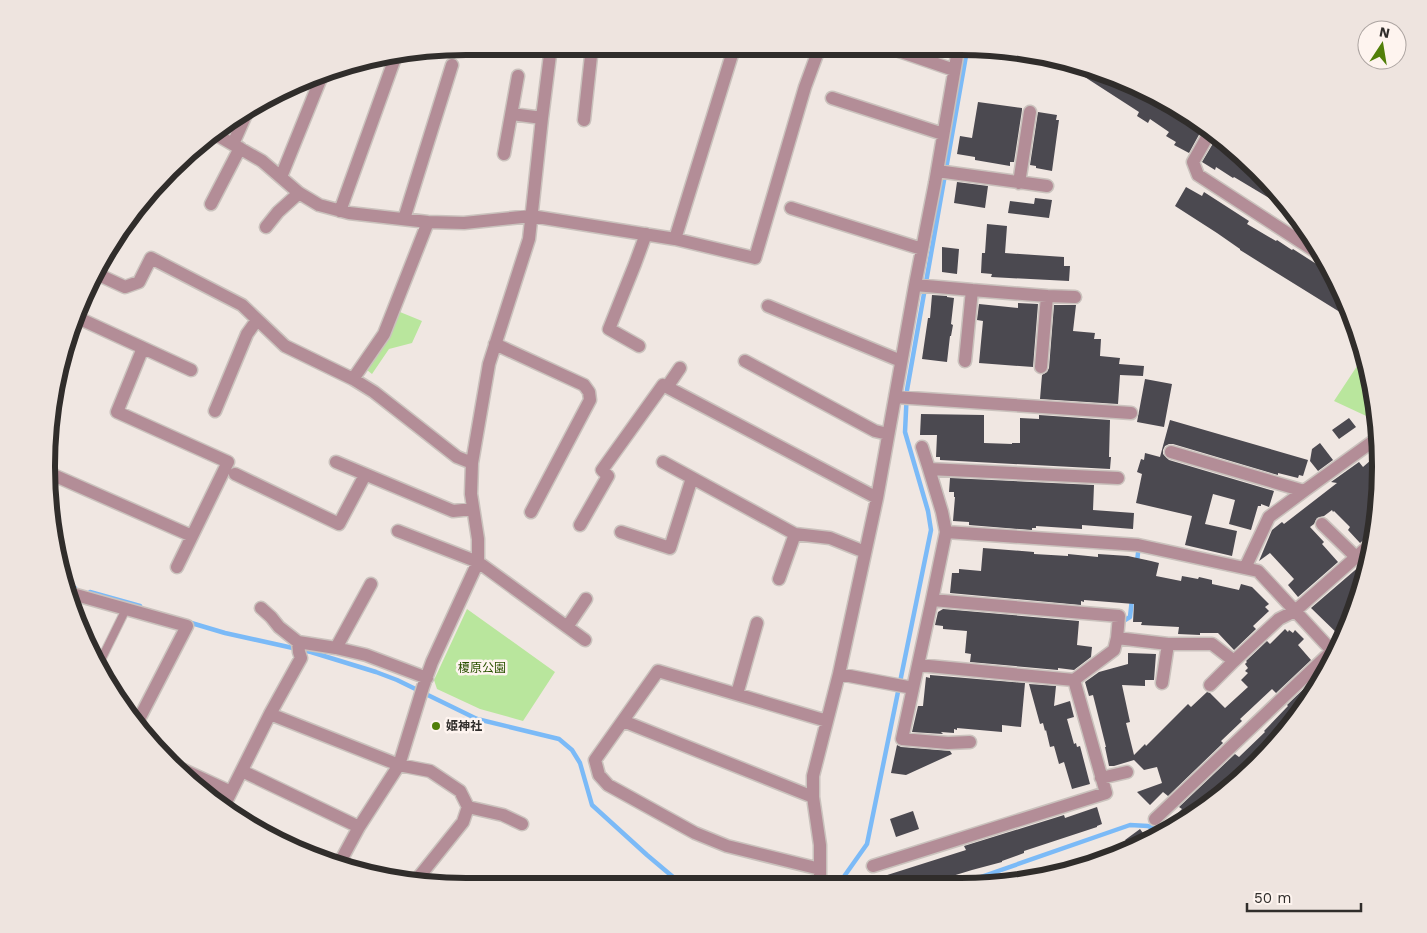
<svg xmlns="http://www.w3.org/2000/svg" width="1427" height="933" font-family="'Work Sans','Noto Sans JP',sans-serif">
<rect width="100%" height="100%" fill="#f0e7e2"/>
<path fill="#b9e69d" d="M400,312L422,321L412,343L389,349L372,374L367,370L391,334Z
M1365,354L1366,357L1377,421L1334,401Z
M467,609L555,672L523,721L480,709L437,689L434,680Z"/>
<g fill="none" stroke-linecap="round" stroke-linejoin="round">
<path stroke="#7bbaf7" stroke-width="4.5" d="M1137,562L1138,553
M65,586L75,588
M90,592L140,606
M1125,620L1130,617L1132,599
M188,622L225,633L311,652L376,672L397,680L477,719L559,739L572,750L580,763L592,805L647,855L679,882L684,884
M838,885L867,844L931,530L928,511L905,432L907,390L967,50
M955,886L1130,825L1148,826L1163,833"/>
</g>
<path fill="#4b4950" d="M1079,69L1146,89L1199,125L1197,128L1201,131L1189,153L1174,145L1176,142L1166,136L1169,132L1150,119L1148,123L1137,116L1139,112L1077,72Z
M978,102L1022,108V110L1014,162H1010V166L975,160V157L957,154L960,136L972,138Z
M1038,112L1057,115L1056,120H1059L1052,171L1036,168V166L1030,165Z
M1215,140L1230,149L1232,147L1237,150L1291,207L1289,210L1234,177L1233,178L1216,167L1215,170L1202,162Z
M957,182L988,186L985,208L954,203Z
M1186,187L1202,196L1204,192L1249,221L1247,224L1276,241L1277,240L1292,250L1293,249L1335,276L1347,306L1343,314L1240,250V249L1217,233L1175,206Z
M1035,198L1052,200L1049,218L1008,213L1010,201L1034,204Z
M987,224L1007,226L1005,253L1064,257V266H1070L1069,281L991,277L992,274L981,273L982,253H985Z
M942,247L959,249L957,274L942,272Z
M932,295L947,296V297L954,298L951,324L953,325L951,336H950L947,362L922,359L928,318H930Z
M1018,303L1038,304L1033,367L979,363L983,321L977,320L979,304L1018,308Z
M1054,305H1076L1073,331L1095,333L1094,339H1101L1100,356L1120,358L1119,364L1144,366L1143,376L1120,375L1118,404L1040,399L1042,375L1047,372L1049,368Z
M1145,379L1172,384L1164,427L1137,422Z
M921,414L984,415V443L1012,444V443H1020V418L1039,419V415L1110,420L1109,457H1111L1110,469L940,460V457H936L937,435H920Z
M1349,418L1356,427L1339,439L1332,430Z
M1170,420L1308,460L1303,476L1299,475L1298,478L1278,473V475L1173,444H1169L1165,446L1163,450V454L1169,460L1274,491L1269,507L1261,504V506H1258L1251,530L1229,524L1235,500L1213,494L1205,524L1237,531L1232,556L1185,545L1192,516L1136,503L1142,474L1137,472L1141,459L1144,460L1145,453L1160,457Z
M1320,443L1333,460L1318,471L1310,461L1312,449Z
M1379,453L1378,509L1366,519L1375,529L1374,535L1367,537L1360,543L1348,530L1350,527L1334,511L1333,512L1332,510L1324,516L1317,518L1314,524L1310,527L1324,542L1322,544L1338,562L1298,597L1288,585L1294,579L1270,553L1259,561L1272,530L1282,522L1284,524L1337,483L1331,482L1359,462L1363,467Z
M950,478L1094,485L1093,510L1134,513L1133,529L1082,525V529L1036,526V528H1032V530L969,525V522L953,521L955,497H954V492H949Z
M983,548L1034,552V554L1068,556V554L1098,557V554L1128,556L1151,561L1159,563L1156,576L1181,581L1182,576L1198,579L1199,577L1212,580V584L1239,590L1241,584L1252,587L1269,604L1265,607L1269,611L1253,626L1256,629L1234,650L1218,633H1200V635L1178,634L1179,627L1141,625L1142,622H1133L1134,604L1084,600V602L1081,601V605L950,593L952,573H959V569L981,571Z
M1368,559L1359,601L1342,638L1311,608Z
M943,609L1079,621L1077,645L1092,647L1091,657L1074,670L1058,668V670L970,662L971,654L965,653L967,631L943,629V626L935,625L938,612Z
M1285,629L1288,632L1289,630L1293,633L1295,630L1304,639L1298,645L1311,660L1276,693L1272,689L1240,719L1242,721L1221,741L1223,743L1168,796L1163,792L1150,805L1137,792L1162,783L1157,767L1144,770L1134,760L1114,766H1109L1105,747H1106L1093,695L1089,696L1085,682L1099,672L1128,664V653L1156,654L1154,680H1145V686L1122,685L1130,722L1126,723L1134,755L1145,744L1146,746L1188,704L1191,707L1207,692L1210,693L1225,708L1248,687L1241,680L1248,673L1245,671L1248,668L1245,664L1247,662L1246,661L1267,641L1270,644Z
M930,675L1025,683L1021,727L1002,725V732L957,728V730L954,729V733L941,732L943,734L912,732L918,706H923L926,677L930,678Z
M1316,677L1321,682L1277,743L1217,800L1168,830L1165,826L1182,809L1179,807L1235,754L1239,757L1265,732L1264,731L1288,706L1287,705Z
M1029,684L1056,686L1054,706L1070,701L1074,717L1067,719L1074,744L1076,743L1077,747L1080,746L1090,784L1072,789L1064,762L1059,764L1054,746L1050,747L1046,730L1045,731L1043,723L1040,724Z
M897,745L901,747L950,751L952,754L906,775L891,773Z
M1097,807L1102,824L1097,826V827L1024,851V853L1002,861V862L972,870L936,881L937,882L927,886L863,885L862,883L966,850L964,846L1064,815L1065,818Z
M913,811L919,829L896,837L890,819Z
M1140,829L1149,841L1132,849L1125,840Z"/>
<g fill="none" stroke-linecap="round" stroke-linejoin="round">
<defs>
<path id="lane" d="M100,662L126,609"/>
<path id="street" d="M893,49L954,70
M832,98L943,134
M512,114L542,118
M584,120L592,47
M1210,132L1193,162L1198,175L1321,255
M215,134L262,161L299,193L319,205L349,213L428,222L464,223L531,216L675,239L755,258L805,87L819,49
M233,144L248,110
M504,154L518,76
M937,171L1047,186
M281,177L323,73
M1019,183L1030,112
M211,204L240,148
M791,208L922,249
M340,211L395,58
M404,219L452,65
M428,222L384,334L353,379L374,392L457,457L472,463
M266,227L278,212L299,193
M675,239L734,48
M99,275L125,287L139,282L151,258L242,305L285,346L353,379
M915,285L972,290
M768,306L901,361
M76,317L191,370
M495,344L584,385L589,392L590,400L531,512
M639,346L609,329L635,264L646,234
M143,348L117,412L228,462L177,567
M745,361L875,431L888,434
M965,361L972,290L1047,296
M1041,367L1047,296L1075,297
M667,387L680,368
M895,397L1131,413
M215,411L247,334L257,320
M922,447L929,469
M1171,452L1304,491L1372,442
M336,462L453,511L473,509
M663,462L795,534L830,538L865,552
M51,474L192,536
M235,474L339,524L365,475
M1118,478L929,469L942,512L946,532L1138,545L1258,571L1335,654
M1322,524L1356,557
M580,525L608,476L602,470L663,385L877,498
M398,531L478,562L585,640
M621,532L670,548L692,478
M946,532L932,600L1119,616L1117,638
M1245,568L1269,517L1304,491
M779,579L795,534
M69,593L187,626L137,723
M932,600L902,739L948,743L970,742
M261,608L271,617L279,627L298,642L336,648L366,655L427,678
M567,627L586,599
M1168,644H1212L1234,661L1279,619L1295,611L1372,543
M336,648L371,584
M839,674L913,688
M1074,680L1114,650L1117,638L1168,644L1162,683
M1210,685L1234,661
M737,694L757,623
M270,714L301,658L299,652L298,642
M623,721L813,797
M175,766L231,792L225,804
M242,771L359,827
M1101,778L1127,772
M231,792L270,714L399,765L430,771L460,791L468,807
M1155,819L1332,651
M339,864L359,827L399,765L423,687L432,662L478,562V539L471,494L472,463L489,364L529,239L542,118L551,47
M873,866L1106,793L1074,680L918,665
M820,869L727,846L695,833L608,785L599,775L595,760L658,671L827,721
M414,883L463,822L468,807L503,815L522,824
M820,885V845L813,797V776L839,674L877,498L915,285L935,183L958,50"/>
</defs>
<use href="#lane" stroke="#cac2bd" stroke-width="10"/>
<use href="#street" stroke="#cac2bd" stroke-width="15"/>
<use href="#lane" stroke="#b38d97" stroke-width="8"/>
<use href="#street" stroke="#b38d97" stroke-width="12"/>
</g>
<circle fill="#517f09" stroke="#fef4ef" stroke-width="2" cx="436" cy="726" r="5"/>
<g text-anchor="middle" stroke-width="5" stroke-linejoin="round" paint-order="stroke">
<g font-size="12" fill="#2a5101" stroke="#fef4ef">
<text x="482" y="672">榎原公園</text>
</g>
<g font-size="12" font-weight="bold" fill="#302d2b" stroke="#fef4ef" text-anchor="start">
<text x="446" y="730">姫神社</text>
</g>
</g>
<path d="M0 0H1427V933H0ZM466 55H961A411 411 0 0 1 1372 466V467A411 411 0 0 1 961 878H466A411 411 0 0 1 55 467V466A411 411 0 0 1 466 55Z" fill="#eee4df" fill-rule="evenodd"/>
<path fill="none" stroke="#302d2b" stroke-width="6" d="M466 55H961A411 411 0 0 1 1372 466V467A411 411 0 0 1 961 878H466A411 411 0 0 1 55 467V466A411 411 0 0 1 466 55Z"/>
<g transform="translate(1382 45) rotate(12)"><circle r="24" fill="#fef4ef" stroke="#aca4a1"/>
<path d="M0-4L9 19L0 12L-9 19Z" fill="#517f09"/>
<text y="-8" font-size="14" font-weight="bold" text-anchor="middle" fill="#302d2b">N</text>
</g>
<path d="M1247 903v8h114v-8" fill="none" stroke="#302d2b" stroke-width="2.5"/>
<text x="1254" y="903" font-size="15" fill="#302d2b" stroke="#fef4ef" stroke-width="4" paint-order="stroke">50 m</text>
</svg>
